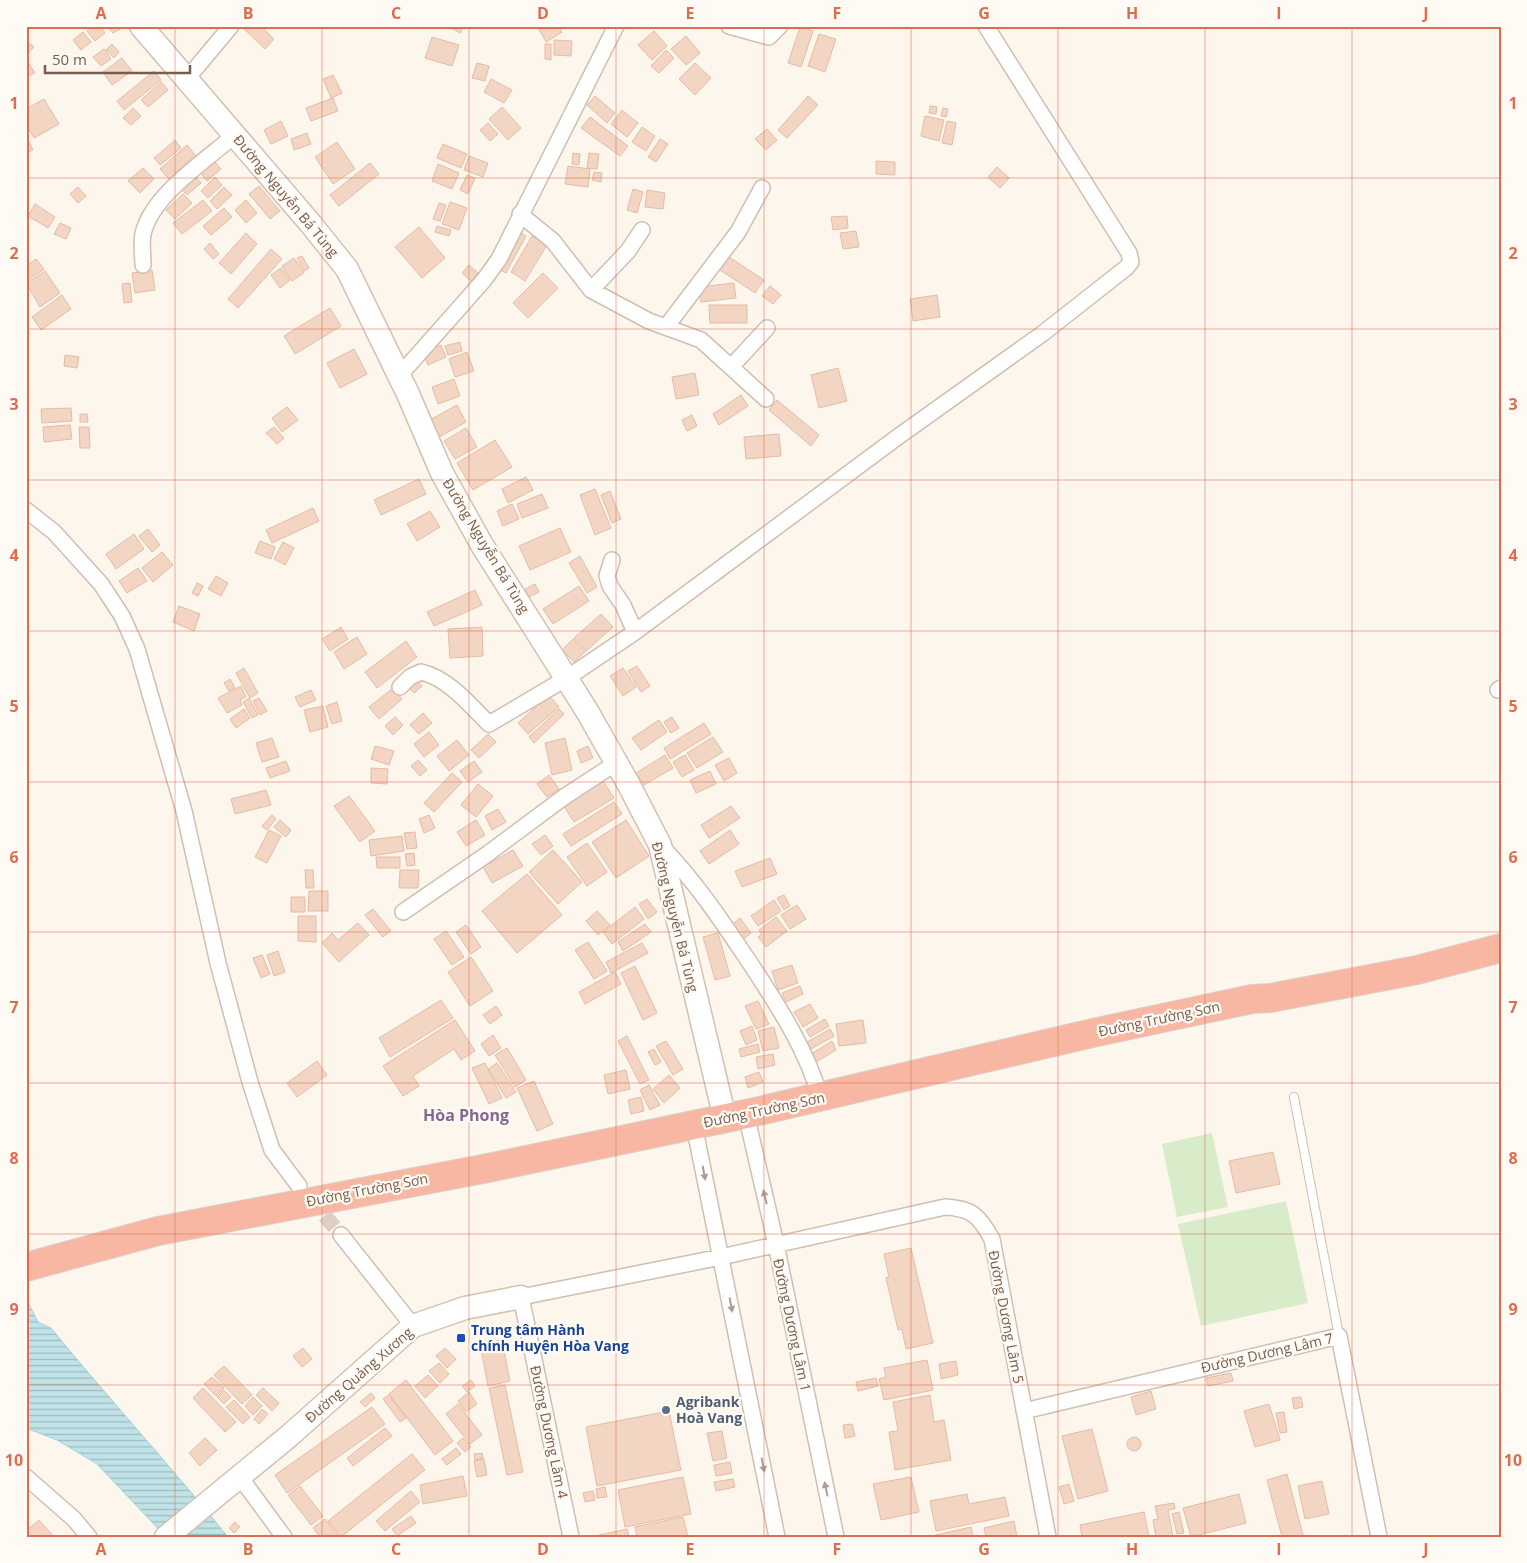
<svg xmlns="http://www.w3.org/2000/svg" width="1527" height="1563" font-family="'Open Sans',sans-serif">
<defs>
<pattern id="water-rules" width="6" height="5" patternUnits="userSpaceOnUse" patternTransform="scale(1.25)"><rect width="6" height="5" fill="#bfe3e8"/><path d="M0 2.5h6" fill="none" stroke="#a0bbbe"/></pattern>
</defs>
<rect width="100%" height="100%" fill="#fdf6ec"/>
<path fill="#d8ecc9" d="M1212,1133L1228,1207L1177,1217L1162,1144Z
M1286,1201L1308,1303L1201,1326L1178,1224Z"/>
<path fill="url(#water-rules)" stroke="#a5d3da" d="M26,1298L38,1322L51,1328C109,1399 171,1466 228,1537H166L97,1464L57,1440L26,1428Z"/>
<path fill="#f3d5c3" stroke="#e6bba3" d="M93,26H100L105,33L95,41L87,31Z
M107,26H118L120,29L113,33Z
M261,26L274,39L265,49L242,27Z
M448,26H464L460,33Z
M537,26H558L562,32L546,42Z
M800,27L813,31L801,67L788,63Z
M654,31L667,46L652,60L638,45Z
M83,32L91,42L81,50L73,40Z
M819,34L836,39L825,72L808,66Z
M686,36L700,53L686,65L671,49Z
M432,37L459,45L452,66L425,58Z
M554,40L572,41L571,56L554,55Z
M26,41L34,47L28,53L26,52Z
M112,44L119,52L114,58L106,50Z
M545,44H551V60L545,59Z
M104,49L111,59L101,66L93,57Z
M666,50L674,58L659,73L651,66Z
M122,58L132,71L112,85L103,72Z
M26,59L35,73L26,77Z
M477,63L489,66L485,81L472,78Z
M695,63L711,78L695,95L679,79Z
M154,71L161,80L124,110L117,101Z
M333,75L342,93L331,98L323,79Z
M491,79L512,90L504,103L484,92Z
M161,82L168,90L148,107L141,100Z
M595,96L615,113L607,123L587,105Z
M808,96L818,105L787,138L778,130Z
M333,98L338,111L311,121L306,108Z
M44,99L59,124L34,138L26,125V109Z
M930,106L937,107L936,114L929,113Z
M502,107L521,128L508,140L489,119Z
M133,108L141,116L131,125L123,118Z
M943,108L948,109L946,117L941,116Z
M622,110L638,123L627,137L611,124Z
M925,116L944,120L939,141L921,136Z
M590,117L628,146L620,156L581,128Z
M281,121L288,136L271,144L264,130Z
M947,121L956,123L952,145L942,143Z
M488,123L498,134L490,141L480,130Z
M642,127L655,136L646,151L632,142Z
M767,129L777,140L766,150L755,139Z
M307,133L311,144L294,150L291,139Z
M26,136L33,150L26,153Z
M660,139L668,144L656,162L648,157Z
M175,140L181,148L160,165L154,158Z
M337,142L355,169L333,184L315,157Z
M443,144L467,154L461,168L437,158Z
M187,145L196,156L169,179L160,169Z
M573,153L580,154L579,165L572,164Z
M589,153L599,154L597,169L587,168Z
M469,156L488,163L483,177L464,170Z
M214,161L221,169L207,181L200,172Z
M876,161L895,162V175L876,174Z
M370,163L379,174L339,206L330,195Z
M438,164L459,173L452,189L432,181Z
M568,166L590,169L588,187L565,184Z
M997,167L1009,178L1000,188L988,177Z
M143,168L154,179L140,193L128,181Z
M594,172L602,173L601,182L592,180Z
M194,175L201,183L187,195L179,187Z
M467,175L475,178L468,194L460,190Z
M215,177L222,185L208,198L201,191Z
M259,186L280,211L270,219L249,194Z
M78,187L86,196L78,203L70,194Z
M224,187L232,195L217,209L210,201Z
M633,189L643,192L637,213L627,210Z
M647,190L665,193L663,209L645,207Z
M183,194L192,203L175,219L166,210Z
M203,200L212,211L182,234L173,223Z
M246,200L257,213L246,223L235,210Z
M450,202L467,208L459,230L442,224Z
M439,203L446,205L440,221L433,219Z
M35,204L55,217L48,228L28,216Z
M224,208L232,217L211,235L203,226Z
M847,216L848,228L833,230L831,217Z
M60,223L71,228L66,239L54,234Z
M437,226L451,230L449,236L435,232Z
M419,227L445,258L422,278L395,247Z
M517,231L526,236L506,273L497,268Z
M856,231L859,247L843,249L840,233Z
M246,233L257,244L231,274L219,263Z
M532,236L547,245L525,281L511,272Z
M210,243L219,254L213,259L204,249Z
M271,249L282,259L238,308L228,299Z
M726,255L764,280L755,293L717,268Z
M302,256L309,268L304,271L297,258Z
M294,258L304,273L292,281L282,266Z
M36,259L44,269L26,281V266Z
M469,265L478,273L471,281L462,273Z
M281,268L290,280L280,288L271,275Z
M152,270L155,290L135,293L132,273Z
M45,271L60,293L40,307L26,283Z
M543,273L558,288L528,318L513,303Z
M130,283L132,302L124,303L122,284Z
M734,283L736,298L701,302L700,287Z
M770,286L781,295L773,304L762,296Z
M62,295L71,309L41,330L32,317Z
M937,295L940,317L913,321L910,299Z
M709,305H747V323H710Z
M330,308L341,326L295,354L284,336Z
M460,342L462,351L448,355L445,346Z
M441,345L446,357L428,365L423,352Z
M354,349L367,374L340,388L327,363Z
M467,352L474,371L455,377L449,359Z
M65,355L79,357L77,368L64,366Z
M838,368L847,401L819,408L811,375Z
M695,373L699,395L676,399L672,377Z
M454,379L460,396L438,404L432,387Z
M741,395L748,406L719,425L713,414Z
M777,400L819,435L811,446L769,410Z
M457,405L466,422L439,437L430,420Z
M287,407L298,420L282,432L272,418Z
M71,408L72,421L42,423L41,409Z
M80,414H87L88,422H80Z
M692,415L697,426L687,431L682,420Z
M70,425L72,439L44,442L43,427Z
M79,427H89L90,448H80Z
M274,427L284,438L277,444L266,433Z
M466,428L477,447L455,459L444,441Z
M779,434L781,456L746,459L744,437Z
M495,440L512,467L473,490L457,463Z
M526,477L533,490L508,503L502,489Z
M419,479L426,494L381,515L374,500Z
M595,489L611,528L595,535L580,495Z
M610,491L621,519L612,523L601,495Z
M542,494L548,508L522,518L517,504Z
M512,504L519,519L503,526L497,511Z
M313,508L319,521L272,543L266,530Z
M430,511L440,527L417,541L407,524Z
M560,528L571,552L530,570L519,546Z
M148,529L160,545L152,552L139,536Z
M134,534L144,549L116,569L106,554Z
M260,541L275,547L271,559L255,553Z
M283,542L294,548L285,565L274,559Z
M162,552L173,565L153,582L142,568Z
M580,556L597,587L587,593L569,563Z
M138,568L147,581L127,593L119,581Z
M216,576L228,583L221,596L208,589Z
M197,583L203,586L198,596L192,593Z
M535,584L539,592L529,597L525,589Z
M579,586L589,601L553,624L543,609Z
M475,590L482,605L434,626L427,612Z
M179,606L200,614L194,631L173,622Z
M601,614L613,627L586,651L574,638Z
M341,627L348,639L330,651L322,639Z
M482,627L483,656L450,658L448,629Z
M357,637L367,654L344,669L334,652Z
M573,639L585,652L574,662L562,650Z
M406,641L417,657L377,688L365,672Z
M637,666L650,686L641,692L628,671Z
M244,668L258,693L250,698L236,673Z
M623,668L636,687L623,696L610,676Z
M230,679L235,688L229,691L224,683Z
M416,679L422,686L414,693L408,687Z
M241,686L246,697L240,700L242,705L227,713L218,698Z
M393,688L402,699L379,719L369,707Z
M311,690L316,700L300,707L295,697Z
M549,695L559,707L528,734L518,723Z
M249,698L258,715L252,718L243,702Z
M259,698L267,711L260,715L253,701Z
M337,702L342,721L332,724L326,706Z
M323,706L328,727L310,732L304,710Z
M244,709L250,718L236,728L230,719Z
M559,709L564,714L534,743L529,737Z
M423,713L432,723L419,734L410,725Z
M395,717L403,725L393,735L385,726Z
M672,717L679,728L671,733L664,722Z
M659,720L667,732L641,750L632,738Z
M704,723L711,734L670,759L664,748Z
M429,732L439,745L424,757L414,744Z
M488,734L496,742L479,758L471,750Z
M713,737L723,752L697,768L687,753Z
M272,738L279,757L262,762L256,743Z
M565,738L572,770L552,775L545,743Z
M457,740L469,755L449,771L437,756Z
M375,746L394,751L389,765L371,759Z
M588,746L593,758L581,763L577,751Z
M665,755L673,768L644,785L636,773Z
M685,755L694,770L682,777L673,762Z
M729,758L737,773L724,781L715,765Z
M418,760L427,770L420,776L411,766Z
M286,761L290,771L270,778L266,768Z
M474,761L482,772L468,782L460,771Z
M371,768L388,769L387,784L371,783Z
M710,771L716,784L696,793L690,780Z
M452,773L462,782L434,812L424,803Z
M549,775L559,789L547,797L537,784Z
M603,781L614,798L574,822L563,805Z
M478,784L493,796L476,817L461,805Z
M266,790L271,805L235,814L231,799Z
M349,796L375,831L360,842L334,806Z
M614,802L622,814L571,846L563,834Z
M731,806L740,818L709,838L701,825Z
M498,809L506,822L492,830L485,816Z
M272,815L276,819L267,830L262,826Z
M429,815L435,828L424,833L419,819Z
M280,820L291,830L286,837L274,827Z
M476,820L485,835L466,846L457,832Z
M626,820L649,856L616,878L592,842Z
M269,830L281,836L267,863L255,857Z
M730,830L739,844L709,864L700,851Z
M415,832L417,848L407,849L404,833Z
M545,835L553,846L541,855L532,844Z
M402,836L404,851L371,856L369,840Z
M587,843L607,872L587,886L567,857Z
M513,850L523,866L492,883L483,867Z
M553,850L582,882L558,904L529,872Z
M414,853L415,865L407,866L405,854Z
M376,857H400V868H377Z
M770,858L777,874L742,887L735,871Z
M305,870H313L314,888H306Z
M400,870H419L418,888H399Z
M527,874L562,915L517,953L482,911Z
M309,891H328V911H308Z
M784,895L790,906L784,910L777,898Z
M291,897H305V912H291Z
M647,899L657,912L648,919L639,904Z
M774,900L781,911L758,926L751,916Z
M797,905L806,919L790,929L781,915Z
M635,907L644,919L612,944L603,932Z
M373,909L391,931L383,937L365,915Z
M597,911L610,925L598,935L586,921Z
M298,916H316V942L298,941Z
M776,917L787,931L766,947L758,937L762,934L759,930Z
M740,918L751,933L740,942L728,928Z
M358,923L369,935L339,962L322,943L332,933L338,940Z
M645,924L651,932L623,951L618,942Z
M466,925L481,947L471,954L456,932Z
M446,931L464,957L452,965L434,939Z
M718,933L730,976L715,980L703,937Z
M588,942L607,971L594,979L575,950Z
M642,943L648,953L611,973L606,962Z
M278,951L285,972L274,976L267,955Z
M262,955L270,974L261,978L253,958Z
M471,957L493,991L470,1006L448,972Z
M792,965L798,983L778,990L772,971Z
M635,966L657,1013L643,1020L621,973Z
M615,972L621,984L585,1004L579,992Z
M800,986L803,994L786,1002L782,993Z
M441,1000L453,1018L390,1057L379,1038Z
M758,1001L769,1024L756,1029L745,1006Z
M810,1004L818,1018L803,1027L794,1012Z
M496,1006L502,1015L490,1024L483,1015Z
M825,1019L829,1026L810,1037L806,1030Z
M455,1020L475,1051L461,1060L454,1049L413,1076L419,1086L403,1096L383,1066Z
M863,1020L866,1043L839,1046L836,1024Z
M752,1026L757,1040L746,1045L740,1031Z
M774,1027L779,1048L763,1051L758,1031Z
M830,1029L834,1036L811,1049L807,1042Z
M493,1035L501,1048L489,1056L481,1044Z
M627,1036L649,1080L640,1084L618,1041Z
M666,1041L683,1069L673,1075L656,1046Z
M832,1041L836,1050L816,1062L811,1054Z
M758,1044L760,1052L741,1057L739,1049Z
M507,1048L526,1080L515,1087L495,1055Z
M654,1049L661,1062L655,1065L648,1052Z
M773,1054L775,1065L758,1069L756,1057Z
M317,1061L327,1075L297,1097L287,1083Z
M485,1063L502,1098L489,1104L472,1068Z
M497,1063L516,1092L506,1098L488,1069Z
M626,1070L630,1089L608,1094L604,1075Z
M759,1072L763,1082L748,1088L745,1077Z
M669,1075L680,1088L664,1103L653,1089Z
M534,1081L553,1124L537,1131L517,1088Z
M649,1085L660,1105L650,1110L640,1090Z
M641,1097L644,1111L631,1114L628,1100Z
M1273,1152L1280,1184L1236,1193L1229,1161Z
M911,1248L933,1343L906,1349L902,1329L898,1330L886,1278L889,1277L884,1254Z
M502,1340L510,1381L488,1386L480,1344Z
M303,1348L312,1359L302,1367L293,1356Z
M445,1348L456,1359L447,1368L436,1356Z
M927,1360L933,1390L884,1400L879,1379L886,1377L884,1368Z
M956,1361L958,1375L941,1379L939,1364Z
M439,1363L449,1374L440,1383L429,1371Z
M224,1366L252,1395L242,1404L214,1375Z
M1231,1373L1233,1381L1208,1386L1206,1378Z
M428,1375L438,1386L425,1398L415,1386Z
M212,1377L224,1388L216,1396L204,1384Z
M876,1378L878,1386L858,1391L856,1382Z
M406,1380L453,1441L435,1455L389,1394Z
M471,1380L475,1386L467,1392L462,1386Z
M505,1385L523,1472L507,1475L489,1388Z
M203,1388L236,1422L225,1432L193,1398Z
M263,1388L279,1403L272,1411L256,1395Z
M224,1390L231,1397L224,1404L217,1397Z
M1151,1391L1156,1409L1136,1415L1131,1397Z
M469,1392L477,1404L466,1412L458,1401Z
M371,1393L375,1398L365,1407L360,1402Z
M389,1395L406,1418L400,1422L383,1399Z
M930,1395L934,1422L944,1420L951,1460L895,1470L889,1432L898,1431L893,1402Z
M253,1397L262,1406L253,1415L245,1406Z
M1301,1397L1303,1407L1294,1409L1292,1398Z
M234,1400L250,1417L243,1424L226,1407Z
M458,1404L482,1435L470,1444L446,1414Z
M1269,1404L1280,1440L1255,1447L1244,1411Z
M372,1407L385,1424L287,1493L275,1475Z
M262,1409L268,1414L259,1424L254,1419Z
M669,1411L681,1470L597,1486L586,1427Z
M1284,1412L1287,1432L1280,1433L1276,1413Z
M852,1424L855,1436L845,1438L843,1425Z
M385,1428L392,1436L353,1466L347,1458Z
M1092,1429L1108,1491L1078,1499L1062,1436Z
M722,1431L727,1458L713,1461L707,1433Z
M1127 1444a7 7 0 1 1 14 0a7 7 0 1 1-14 0Z
M205,1438L217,1450L200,1466L189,1453Z
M463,1438L471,1447L465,1452L457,1443Z
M456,1448L461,1454L447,1465L442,1459Z
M482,1453L483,1458L475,1460L474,1454Z
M412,1454L425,1470L341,1537L328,1521Z
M484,1459L487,1475L477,1477L474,1461Z
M730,1462L732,1473L716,1476L714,1465Z
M1287,1474L1303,1535L1297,1537H1282L1267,1480Z
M463,1476L467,1496L423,1504L420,1485Z
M683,1477L691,1514L625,1527L618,1490Z
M911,1477L919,1512L881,1520L873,1484Z
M733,1479L735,1487L716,1491L714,1482Z
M1322,1481L1329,1514L1305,1519L1298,1486Z
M1069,1484L1074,1501L1064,1504L1059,1487Z
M300,1486L323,1516L311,1525L288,1495Z
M605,1487L607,1497L597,1498L596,1489Z
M411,1491L420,1502L385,1531L376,1521Z
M593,1491L595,1500L585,1502L583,1493Z
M967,1494L969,1504L1005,1497L1009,1516L936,1531L930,1501Z
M1239,1494L1246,1523L1191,1537L1183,1508Z
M1174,1503L1175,1509L1168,1510L1173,1537H1156L1153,1520L1158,1519L1155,1506Z
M1144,1512L1149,1537H1082L1080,1525Z
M1179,1512L1184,1533L1177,1534L1172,1514Z
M411,1516L416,1523L397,1536L392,1529Z
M683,1517L688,1537H637L635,1527Z
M325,1519L339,1537H320L313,1528Z
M39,1520L54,1537H26V1531Z
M1014,1521L1017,1537H986L984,1528Z
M235,1522L240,1527L234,1533L229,1528Z
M971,1527L973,1537H927Z
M627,1529L629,1537H599V1535Z"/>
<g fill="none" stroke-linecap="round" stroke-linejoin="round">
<path stroke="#dcd0c4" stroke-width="15" stroke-dasharray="15 8" stroke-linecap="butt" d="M310,1198L341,1235"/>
<defs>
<path id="lane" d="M1294,1097L1339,1336"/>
<path id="street" d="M729,26L769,37L780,26
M186,80L231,26
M520,214L553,241L591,290L649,321L701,340L766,399
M143,265C143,256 141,243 143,234C151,196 206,160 235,135
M591,290L628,251L642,230
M666,327L738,232L762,188
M731,367L767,328
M399,376L484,280L499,259L616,26
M26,510L54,532L101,584L122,616L137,649L184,811L218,963L250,1082L272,1150L299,1186
M612,560L607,576L610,586L623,605L635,632
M400,687L410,677L421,672C448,678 470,705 489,724L567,678L635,632L899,436L1042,334L1126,268L1131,262L1129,253L986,26
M1498,690L1501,688
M662,847C698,884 725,926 754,969C780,1009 807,1051 820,1097
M403,912L486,855L564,797L616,763
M746,1114L776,1244L836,1537
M694,1125L777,1537
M341,1235L413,1326
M1024,1411L1339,1336L1379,1537
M26,1477L74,1519L89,1537
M240,1477L284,1537
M571,1537L521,1297L721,1257L945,1207C972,1208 979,1216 992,1239L1048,1537"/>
<path id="secondary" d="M141,26L310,223L347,269L408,394L442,473L482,545L587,711L629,785L660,845L725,1119
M166,1537L289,1436L413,1326L465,1308L521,1297"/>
<path id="highway" d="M26,1267L158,1231L488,1168L746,1114L1097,1032L1252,999L1270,998L1417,970L1501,948"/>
</defs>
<use href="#lane" stroke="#d1beb0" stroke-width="10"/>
<use href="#street" stroke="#d1beb0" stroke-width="18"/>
<use href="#secondary" stroke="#d6c0b0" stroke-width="25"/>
<use href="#highway" stroke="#dad1cd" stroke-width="30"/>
<use href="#lane" stroke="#fff" stroke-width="8"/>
<use href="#street" stroke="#fff" stroke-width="15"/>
<use href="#secondary" stroke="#fff" stroke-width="22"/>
<use href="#highway" stroke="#f7b7a3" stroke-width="28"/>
</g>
<defs><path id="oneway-solid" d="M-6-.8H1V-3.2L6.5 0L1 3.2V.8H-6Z" transform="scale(1.25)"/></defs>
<g fill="#af9d94">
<use href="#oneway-solid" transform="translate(704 1173) rotate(79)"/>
<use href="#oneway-solid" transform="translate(765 1197) rotate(-103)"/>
<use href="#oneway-solid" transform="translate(731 1305) rotate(79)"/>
<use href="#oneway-solid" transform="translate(763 1465) rotate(79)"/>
<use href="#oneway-solid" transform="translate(826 1489) rotate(-102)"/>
</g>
<path fill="none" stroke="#dc6d51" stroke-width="1" stroke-opacity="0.55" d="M175,26V1537M322,26V1537M469,26V1537M616,26V1537M764,26V1537M911,26V1537M1058,26V1537M1205,26V1537M1352,26V1537M26,178H1501M26,329H1501M26,480H1501M26,631H1501M26,782H1501M26,932H1501M26,1083H1501M26,1234H1501M26,1385H1501"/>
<rect fill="#1a4fb4" stroke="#fffaf3" stroke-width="2" x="456" y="1333" width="10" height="10" rx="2.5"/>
<circle fill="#5c6f8a" stroke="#fffaf3" stroke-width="2" cx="666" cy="1410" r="5"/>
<g text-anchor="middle" stroke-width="4.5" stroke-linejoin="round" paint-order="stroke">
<g font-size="14" fill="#7a5c4d" stroke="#fffaf3">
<text transform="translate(286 196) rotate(50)" y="5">Đường Nguyễn Bá Tùng</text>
<text transform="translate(486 546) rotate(59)" y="5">Đường Nguyễn Bá Tùng</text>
<text transform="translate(675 917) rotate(76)" y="5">Đường Nguyễn Bá Tùng</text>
<text transform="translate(1159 1019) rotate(-12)" y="5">Đường Trường Sơn</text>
<text transform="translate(764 1110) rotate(-12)" y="5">Đường Trường Sơn</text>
<text transform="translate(367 1190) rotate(-11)" y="5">Đường Trường Sơn</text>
<text transform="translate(1006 1317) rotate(79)" y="5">Đường Dương Lâm 5</text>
<text transform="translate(792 1325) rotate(78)" y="5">Đường Dương Lâm 1</text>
<text transform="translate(1267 1353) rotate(-13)" y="5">Đường Dương Lâm 7</text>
<text transform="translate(359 1375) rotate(-41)" y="5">Đường Quảng Xương</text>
<text transform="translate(549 1432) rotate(78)" y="5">Đường Dương Lâm 4</text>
</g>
<g font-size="14" font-weight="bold" fill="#164399" stroke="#fffaf3" text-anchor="start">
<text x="471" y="1335">Trung tâm Hành<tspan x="471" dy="16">chính Huyện Hòa Vang</tspan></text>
</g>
<g font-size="14" font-weight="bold" fill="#4e5e75" stroke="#fffaf3" text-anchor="start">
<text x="676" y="1407">Agribank<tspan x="676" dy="16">Hoà Vang</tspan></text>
</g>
<g font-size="16" font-weight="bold" fill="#846695" stroke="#fffaf3">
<text x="466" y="1121">Hòa Phong</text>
</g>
</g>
<rect width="1527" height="1563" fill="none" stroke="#fffaf3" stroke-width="55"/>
<path d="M45 65v8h145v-8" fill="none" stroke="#7a5c4d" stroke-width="2.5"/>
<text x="52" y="65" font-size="15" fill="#7a5c4d" stroke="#fffaf3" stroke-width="4" paint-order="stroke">50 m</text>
<rect x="28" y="28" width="1472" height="1508" fill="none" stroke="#dc6d51" stroke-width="2"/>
<g font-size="16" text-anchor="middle" font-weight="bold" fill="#dc6d51">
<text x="101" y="19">A</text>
<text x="248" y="19">B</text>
<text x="396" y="19">C</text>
<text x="543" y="19">D</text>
<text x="690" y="19">E</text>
<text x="837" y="19">F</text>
<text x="984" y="19">G</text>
<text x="1132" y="19">H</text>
<text x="1279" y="19">I</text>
<text x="1426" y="19">J</text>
<text x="14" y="109">1</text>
<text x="1513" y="109">1</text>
<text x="14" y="259">2</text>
<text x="1513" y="259">2</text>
<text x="14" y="410">3</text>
<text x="1513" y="410">3</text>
<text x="14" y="561">4</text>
<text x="1513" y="561">4</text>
<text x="14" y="712">5</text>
<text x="1513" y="712">5</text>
<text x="14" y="863">6</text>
<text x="1513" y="863">6</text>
<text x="14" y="1013">7</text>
<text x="1513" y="1013">7</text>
<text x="14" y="1164">8</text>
<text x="1513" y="1164">8</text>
<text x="14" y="1315">9</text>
<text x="1513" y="1315">9</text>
<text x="14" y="1466">10</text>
<text x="1513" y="1466">10</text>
<text x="101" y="1555">A</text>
<text x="248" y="1555">B</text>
<text x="396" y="1555">C</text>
<text x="543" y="1555">D</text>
<text x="690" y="1555">E</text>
<text x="837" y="1555">F</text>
<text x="984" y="1555">G</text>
<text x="1132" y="1555">H</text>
<text x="1279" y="1555">I</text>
<text x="1426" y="1555">J</text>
</g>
</svg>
